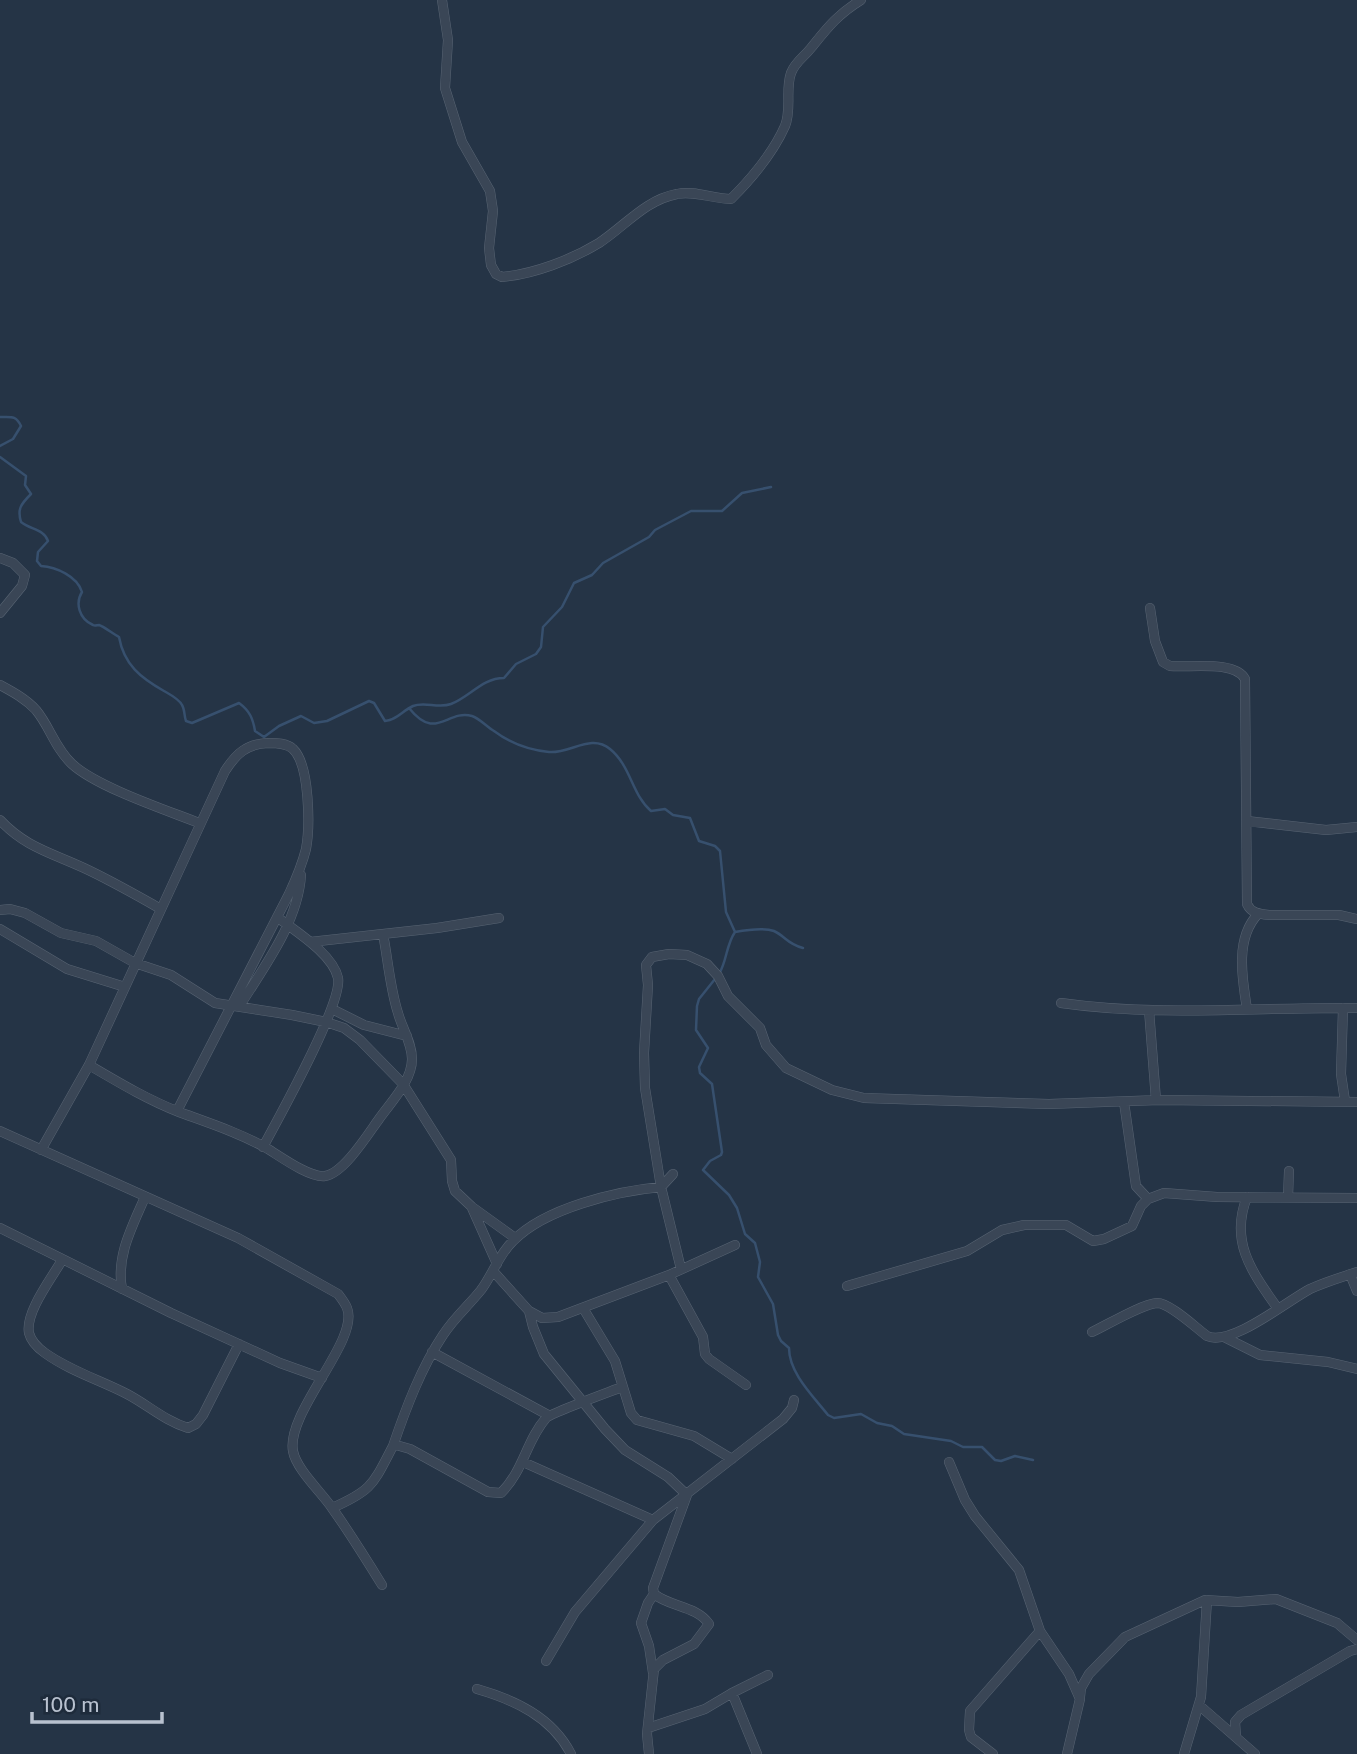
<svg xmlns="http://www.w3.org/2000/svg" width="1357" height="1754" font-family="'Public Sans',sans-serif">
<rect width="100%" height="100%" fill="#253446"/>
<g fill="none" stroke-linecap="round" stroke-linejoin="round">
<path stroke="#37506e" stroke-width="2.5" d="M0,417C11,417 16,415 21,426L13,439L0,446
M0,457L26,476L25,485L31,494C21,504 17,509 21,522C31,530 44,529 48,541L38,552L37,561L41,566C56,567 77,576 82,592C75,603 79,619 93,625C95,626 97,625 99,625C105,627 113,634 119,637C124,665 141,678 164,691C171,695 179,699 182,705C185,710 184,716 186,721L192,723L239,703C250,711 253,719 255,731L264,737L279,726L301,716L314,723L327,721L369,701L374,703L385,721C397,720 402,711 413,706C425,701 438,709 451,704C470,697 482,678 504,678L516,664L536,654L541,647L543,627L562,607L574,583L592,575L603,563L649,537L655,530L691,511H722L742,493L771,487
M409,708C436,742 447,709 472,716C479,718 487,727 494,731C510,743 529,750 549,752C570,754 591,733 610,749C631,766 632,795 651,811L665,809L673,815L690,818L699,841L715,846L720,851L726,912L735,932
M719,974C727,961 726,945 735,932C746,930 763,927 774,931C785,936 787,944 803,948
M715,979L699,999L697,1006L696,1030L708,1048L699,1067L700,1073L712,1084L722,1152L721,1155L710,1161L703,1170L729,1195L737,1208L745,1234L755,1243L760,1262L758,1277L773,1304L778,1335L781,1341L789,1348C789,1373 813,1396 828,1415L834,1418L861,1414L877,1423L892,1426L904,1434L951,1441L963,1447H982L995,1460L1001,1461L1015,1456L1033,1460"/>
<defs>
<path id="street" d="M442,0L448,40L445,88L462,142L490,191L493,211L489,248L491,265L496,274L502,277C534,274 571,260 599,243C625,226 645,200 677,194C694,190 713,199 731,199C752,178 773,153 785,126C792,109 785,90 791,73C795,62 804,57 811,48C828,27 837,15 861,0
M0,558L13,563L25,575L22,586L0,613
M1150,608L1155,641L1163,662L1170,666C1189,668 1235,660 1245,679L1247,904C1251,913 1259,914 1269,915H1339L1357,919
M0,685C13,692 26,699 36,710C50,727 55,748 72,764C97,787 166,810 199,823
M0,820C25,847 52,853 84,868C110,880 136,895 161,909
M1247,821L1326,830L1357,827
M0,910L10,909L25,913L61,933L96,941L135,963L171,975L215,1003L292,1015L326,1022L344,1028L360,1040L403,1084L451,1160L452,1181L455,1191L472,1207L515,1238
M0,929L67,969L125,987
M310,942L437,928L499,918
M1061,1003C1159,1017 1258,1007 1357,1008
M239,1007C263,968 298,923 301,875
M1343,1008L1341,1074L1345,1101
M332,1009L364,1025L407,1036
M1247,1009C1242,978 1235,938 1258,914
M1149,1010L1156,1100
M89,1065C118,1082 148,1100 179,1112C209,1123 240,1133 268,1149C281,1157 310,1178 325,1176C344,1173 368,1134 379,1119C391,1102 412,1081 412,1059C412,1043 402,1028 398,1013C390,988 388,960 383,934
M1124,1102L1136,1186L1148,1199
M0,1131L238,1238L338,1294C341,1298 345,1303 347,1308C360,1340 286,1412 293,1451C296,1469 322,1493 332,1508C350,1533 366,1559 382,1585
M263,1147C278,1119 343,1003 338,978C333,954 295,931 277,917
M41,1150L89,1065L225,771C236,754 246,744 268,743C276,743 287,743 293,749C310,765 310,827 306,849C302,865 296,879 289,894L177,1111
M1247,1197C1229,1243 1253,1273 1278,1309
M1288,1197L1289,1171
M472,1208L497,1264
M0,1228L171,1313L280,1363L322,1378
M62,1260C52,1278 25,1312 29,1333C31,1341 38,1348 45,1353C70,1371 100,1380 127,1394C148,1405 165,1421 188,1428L196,1424L203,1415L239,1344
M681,1269L661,1187L645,1088L644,1053L648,985L646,965L652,957L669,954L687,955L707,964L718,976L728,996L760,1028L766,1045L786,1068L832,1090L864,1098L1049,1104L1159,1100L1357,1102
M493,1271L529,1311L542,1318L558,1317L669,1275L735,1245
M1350,1274L1357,1291
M669,1275L703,1337L705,1354L709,1359L746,1385
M847,1286L967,1251L1002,1230L1024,1225H1066L1093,1241L1104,1239L1132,1226L1141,1206L1148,1199L1164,1193L1217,1197L1357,1198
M122,1289C116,1256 132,1227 145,1197
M583,1308L615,1361L631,1413L637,1420L694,1436L732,1459
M529,1311L533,1327L544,1354L605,1429L625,1450L668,1477L687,1495L653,1588L654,1594C670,1607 697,1606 709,1624L694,1644L663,1660L654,1669L647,1734L649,1754
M1092,1332C1107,1325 1142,1304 1157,1303C1170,1303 1196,1328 1207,1336C1231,1347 1287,1301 1310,1289C1325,1282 1342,1277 1357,1272
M1224,1337L1260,1355L1328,1362L1357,1369
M432,1352L548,1415
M393,1446C406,1408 421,1368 443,1335C454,1318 469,1305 481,1290C493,1274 499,1254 513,1241C545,1208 617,1191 661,1187L673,1174
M523,1462L653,1520
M949,1462L965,1500L975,1516L1019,1570L1040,1631L1069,1674L1080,1699L1067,1754
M332,1508C373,1490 373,1484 393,1446L396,1445L410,1449L488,1492L501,1493C524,1470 526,1441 546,1418C551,1413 612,1391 622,1387
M546,1661L575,1612L653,1520L783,1419L792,1408L794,1400
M653,1673L649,1646L641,1623L648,1603L654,1594
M477,1689C515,1700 552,1717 571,1754
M732,1693L757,1754
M1080,1697L1081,1688L1089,1674L1125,1637L1205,1600L1238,1602L1276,1599L1337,1623L1357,1640
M1200,1706L1255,1754
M648,1728L705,1709L732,1693L768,1675
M1236,1736L1235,1722L1241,1715L1350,1651L1357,1649
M993,1754L971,1737L969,1730L970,1711L1040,1631
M1184,1754L1201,1697L1207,1600"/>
</defs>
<use href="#street" stroke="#586473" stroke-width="10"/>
<use href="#street" stroke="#3a4656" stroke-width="9"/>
</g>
<path d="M32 1712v10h130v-10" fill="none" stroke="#b8c1cf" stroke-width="3.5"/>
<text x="42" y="1712" font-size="21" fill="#b8c1cf" stroke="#1e2b3b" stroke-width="5" paint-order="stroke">100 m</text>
</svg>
